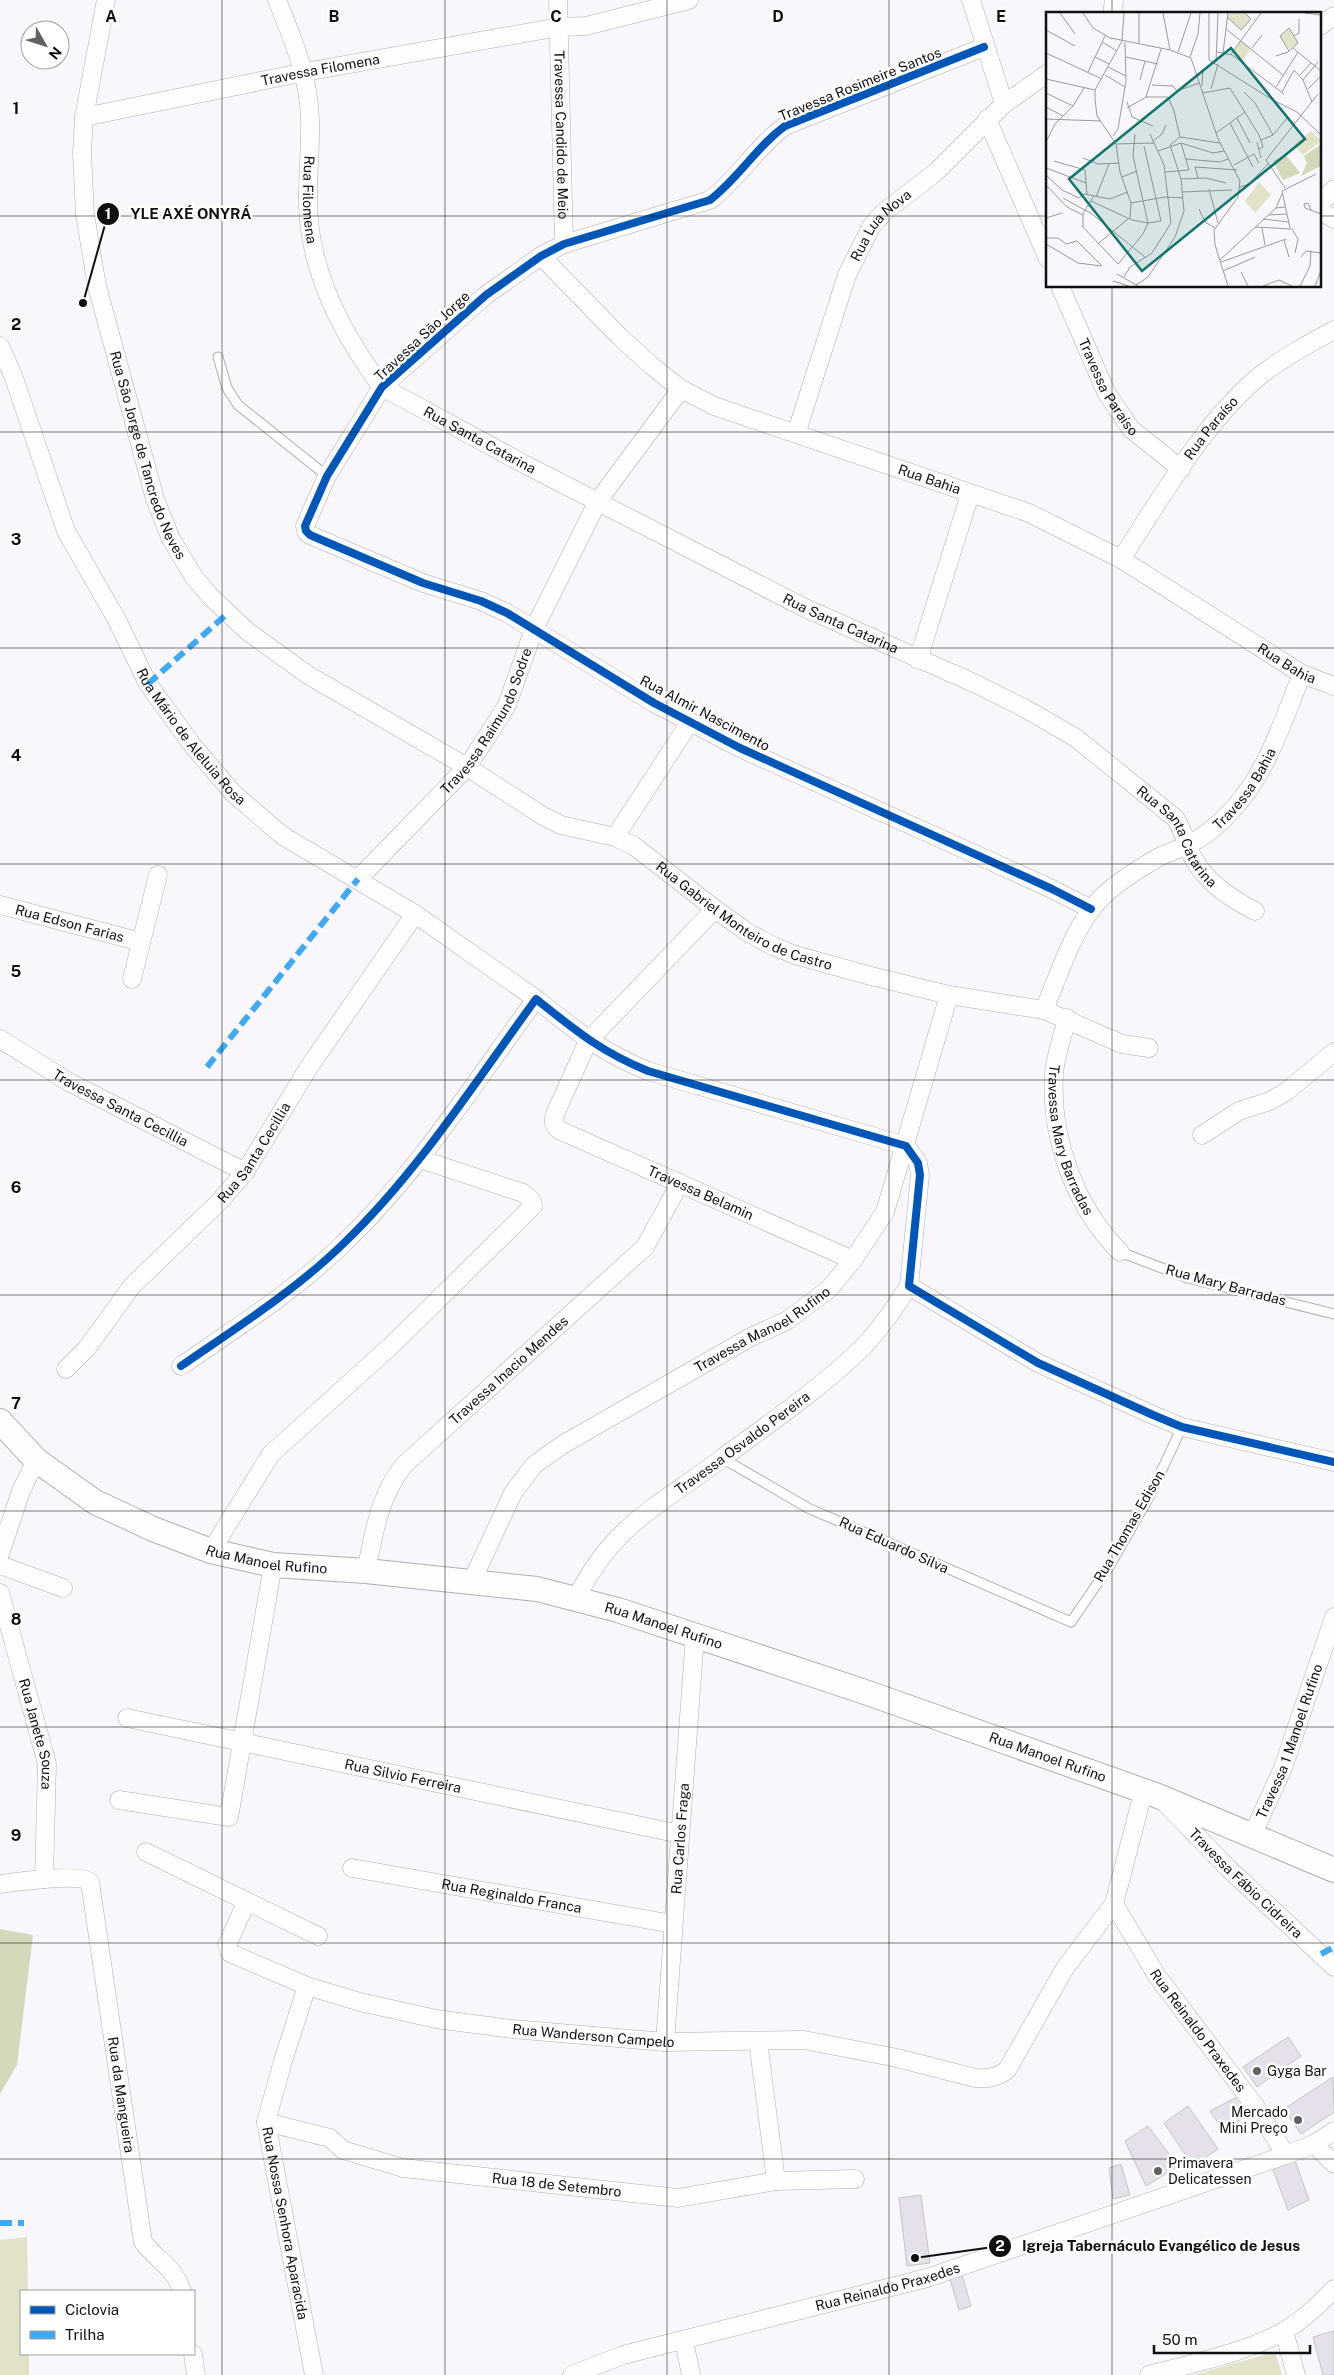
<svg xmlns="http://www.w3.org/2000/svg" width="1334" height="2375" font-family="'Public Sans',sans-serif">
<rect width="100%" height="100%" fill="#f9f7fb"/>
<path fill="#e1e2c8" d="M27,2237L28,2291H21V2354H29V2375H0V2240Z
M1275,2352L1282,2375H1193Z"/>
<path fill="#d6d8ba" d="M0,1929L33,1935L17,2065L0,2094Z"/>
<path fill="#e5e0ec" stroke="#c6c4c7" d="M1288,2037L1301,2056L1257,2087L1243,2067Z
M1333,2077L1334,2112L1301,2134L1284,2109Z
M1237,2097L1250,2114L1223,2130L1210,2111Z
M1188,2106L1218,2149L1193,2166L1164,2123Z
M1148,2126L1178,2166L1146,2186L1125,2141Z
M1295,2160L1309,2200L1288,2210L1272,2167Z
M1121,2164L1130,2195L1113,2199L1109,2168Z
M921,2195L930,2263L907,2266L899,2198Z
M962,2275L971,2306L959,2310L950,2279Z
M1334,2331V2375H1323L1313,2337Z"/>
<g fill="none" stroke-linecap="round" stroke-linejoin="round">
<defs>
<path id="lane" d="M218,357L227,388L238,405L327,476
M1120,1252L1188,1278L1334,1314
M722,1458L808,1508L1071,1622L1110,1565L1150,1495L1182,1427"/>
<g id="street">
<path id="s1" d="M106,0L84,117L82,153L85,215L97,286L155,499L171,539L194,577L210,596L247,631L308,675L467,767L543,816L561,825L615,837L634,846L715,909L747,932L773,946L795,955L871,976L949,995L1044,1010L1122,1044L1149,1048"/>
<path id="s2" d="M277,0C293,39 309,77 310,120C311,157 305,193 310,230C318,287 348,342 382,387L524,464L803,607L976,684L1026,709L1076,738L1175,818C1184,831 1186,844 1193,858C1207,883 1230,898 1255,911"/>
<path id="s3" d="M558,0L564,244"/>
<path d="M971,0L1004,104"/>
<path d="M1112,14L1114,0"/>
<path d="M1320,26L1334,16"/>
<path d="M984,47L785,126C756,147 739,178 710,200L564,244L541,256L486,295L382,387L327,476L305,526L306,531L310,535L423,583L481,601L507,613L654,703L740,748L1052,889L1091,909"/>
<path id="s4" d="M84,117L305,72L559,27L586,26L689,0"/>
<path d="M987,119L1048,259"/>
<path d="M1320,204L1334,189"/>
<path d="M1320,211L1334,219"/>
<path id="s5" d="M541,256L620,337L653,367L681,389L714,406L1029,513L1121,559L1302,674L1334,686"/>
<path id="s6" d="M1060,286L1106,392L1131,429L1181,469"/>
<path id="s7" d="M0,346L14,378L66,531L117,620L148,684L193,746L233,793L283,836L415,914L536,999"/>
<path id="s8" d="M796,434L847,275L871,227L884,212L936,172L1004,104L1048,73"/>
<path id="s9" d="M1121,559C1162,497 1204,421 1262,374C1284,357 1310,343 1334,330"/>
<path d="M918,660L970,494"/>
<path d="M615,837L690,722"/>
<path id="s10" d="M358,879L467,767L490,732L507,705L534,629L598,501L681,389"/>
<path id="s11" d="M0,905L141,942"/>
<path id="s12" d="M715,909L588,1041L555,1114C553,1121 553,1125 559,1130L853,1260"/>
<path d="M132,979L158,875"/>
<path id="s13" d="M1044,1010C1058,977 1070,938 1091,910C1106,889 1132,873 1154,860C1163,854 1175,851 1185,846C1203,838 1220,824 1233,809C1267,773 1283,720 1302,674"/>
<path id="s14" d="M1067,1018C1063,1036 1055,1056 1054,1074C1050,1138 1075,1207 1120,1252"/>
<path id="s15" d="M0,1039L69,1082L245,1172"/>
<path d="M1202,1135L1239,1111L1270,1101L1287,1091L1334,1052"/>
<path d="M181,1366C236,1328 296,1290 344,1243C419,1171 475,1082 536,999C575,1030 601,1052 648,1071L906,1146L918,1163L920,1175L909,1286L1038,1363L1153,1415L1182,1427L1334,1462"/>
<path id="s16" d="M66,1369L87,1348L132,1286L220,1201L245,1172L309,1067L415,914"/>
<path d="M211,1551L271,1454L393,1344L533,1206L532,1201L523,1193L420,1159"/>
<path d="M0,1554L21,1491L36,1460"/>
<path d="M0,1565L63,1588"/>
<path id="s17" d="M366,1571C374,1533 379,1496 404,1465L645,1247L680,1183"/>
<path id="s18" d="M471,1583L513,1493L534,1465L562,1445L749,1338L788,1320L829,1289L853,1260L885,1212L949,995"/>
<path id="s19" d="M0,1593L47,1764L44,1879"/>
<path id="s20" d="M576,1599C613,1524 659,1506 721,1459C767,1425 821,1388 861,1349C880,1330 894,1308 909,1286"/>
<path id="s21" d="M127,1718L680,1834"/>
<path d="M119,1800L229,1817L273,1565"/>
<path id="s22" d="M1162,1800L1229,1869L1334,1967"/>
<path id="s23" d="M1252,1836L1283,1768L1334,1617"/>
<path d="M146,1852L318,1936"/>
<path id="s24" d="M352,1868L673,1924"/>
<path id="s25" d="M0,1884C16,1882 79,1873 90,1882L143,2242C157,2261 174,2266 182,2291"/>
<path id="s26" d="M246,1903L227,1945L230,1953L307,1986L360,2002L436,2019L512,2029L665,2042L804,2040L897,2058L975,2078C988,2079 996,2078 1007,2070L1065,1968L1114,1904L1143,1793"/>
<path id="s27" d="M1114,1904L1157,1976L1255,2106L1286,2155"/>
<path id="s28" d="M307,1986L283,2061L266,2122L314,2375"/>
<path d="M758,2041L776,2181"/>
<path id="s29" d="M665,2042L695,1636"/>
<path id="s30" d="M266,2122L330,2138L343,2150L403,2168L678,2198L776,2181L855,2179"/>
<path d="M1314,2144L1334,2164"/>
<path d="M1284,2331L1296,2375"/>
<path d="M684,2341L691,2375"/>
<path d="M193,2354L196,2375"/>
<path id="s31" d="M572,2375L623,2355L927,2278L1286,2155L1314,2144L1334,2131"/>
<path d="M1149,2375C1192,2363 1246,2353 1284,2331C1303,2320 1319,2305 1334,2289"/>
</g>
<g id="secondary">
<path id="s32" d="M0,1421L36,1460L95,1502L153,1529L211,1551L273,1565L366,1571L537,1589L618,1610L865,1692L1158,1796L1334,1870"/>
</g>
</defs>
<use href="#lane" stroke="#b0aeb1" stroke-width="11"/>
<use href="#street" stroke="#b0aeb1" stroke-width="19"/>
<use href="#secondary" stroke="#b0aeb1" stroke-width="26"/>
<use href="#lane" stroke="#fefefe" stroke-width="9"/>
<use href="#street" stroke="#fefefe" stroke-width="18"/>
<use href="#secondary" stroke="#fefefe" stroke-width="24"/>
<path stroke="#3fa9f5" stroke-width="6" stroke-dasharray="12 6" stroke-linecap="butt" d="M148,684L228,613
M207,1067L358,879
M1321,1954L1334,1947
M0,2223H24"/>
<defs>
<path id="cycleway" d="M984,47L785,126C756,147 739,178 710,200L564,244L541,256L486,295L382,387L327,476L305,526L306,531L310,535L423,583L481,601L507,613L654,703L740,748L1052,889L1091,909
M181,1366C236,1328 296,1290 344,1243C419,1171 475,1082 536,999C575,1030 601,1052 648,1071L906,1146L918,1163L920,1175L909,1286L1038,1363L1153,1415L1182,1427L1334,1462"/>
</defs>
<use href="#cycleway" stroke="#fff" stroke-width="11"/>
<use href="#cycleway" stroke="#0057b8" stroke-width="8"/>
</g>
<path fill="none" stroke="#100f11" stroke-width="1" stroke-opacity="0.55" d="M222,0V2375M445,0V2375M667,0V2375M889,0V2375M1112,0V14M0,216H1048M1320,216H1334M1112,286V2375M0,432H1334M0,648H1334M0,864H1334M0,1080H1334M0,1295H1334M0,1511H1334M0,1727H1334M0,1943H1334M0,2159H1334"/>
<g fill="#626063" stroke="#fff" stroke-width="2">
<circle cx="1257" cy="2071" r="5"/>
<circle cx="1298" cy="2120" r="5"/>
<circle cx="1158" cy="2171" r="5"/>
</g>
<g text-anchor="middle" stroke-width="5" stroke-linejoin="round" paint-order="stroke">
<g font-size="14" fill="#100f11" stroke="#fff">
<text dy="5" stroke="none"><textPath href="#s4" startOffset="241">Travessa Filomena</textPath></text>
<text transform="translate(860 84) rotate(-22)" y="5">Travessa Rosimeire Santos</text>
<text dy="5" stroke="none"><textPath href="#s3" startOffset="135">Travessa Candido de Meio</textPath></text>
<text dy="5" stroke="none"><textPath href="#s2" startOffset="205">Rua Filomena</textPath></text>
<text dy="5" stroke="none"><textPath href="#s8" startOffset="228">Rua Lua Nova</textPath></text>
<text transform="translate(422 336) rotate(-43)" y="5">Travessa São Jorge</text>
<text dy="5" stroke="none"><textPath href="#s6" startOffset="112">Travessa Paraíso</textPath></text>
<text dy="5" stroke="none"><textPath href="#s9" startOffset="159">Rua Paraíso</textPath></text>
<text dy="5" stroke="none"><textPath href="#s2" startOffset="521">Rua Santa Catarina</textPath></text>
<text dy="5" stroke="none"><textPath href="#s1" startOffset="466">Rua São Jorge de Tancredo Neves</textPath></text>
<text dy="5" stroke="none"><textPath href="#s5" startOffset="458">Rua Bahia</textPath></text>
<text dy="5" stroke="none"><textPath href="#s2" startOffset="926">Rua Santa Catarina</textPath></text>
<text dy="5" stroke="none"><textPath href="#s5" startOffset="862">Rua Bahia</textPath></text>
<text transform="translate(705 713) rotate(28)" y="5">Rua Almir Nascimento</text>
<text dy="5" stroke="none"><textPath href="#s10" startOffset="206">Travessa Raimundo Sodre</textPath></text>
<text dy="5" stroke="none"><textPath href="#s7" startOffset="438">Rua Mário de Aleluia Rosa</textPath></text>
<text dy="5" stroke="none"><textPath href="#s13" startOffset="310">Travessa Bahia</textPath></text>
<text dy="5" stroke="none"><textPath href="#s2" startOffset="1331">Rua Santa Catarina</textPath></text>
<text dy="5" stroke="none"><textPath href="#s1" startOffset="1251">Rua Gabriel Monteiro de Castro</textPath></text>
<text dy="5" stroke="none"><textPath href="#s11" startOffset="72">Rua Edson Farias</textPath></text>
<text dy="5" stroke="none"><textPath href="#s15" startOffset="139">Travessa Santa Cecillia</textPath></text>
<text dy="5" stroke="none"><textPath href="#s14" startOffset="126">Travessa Mary Barradas</textPath></text>
<text dy="5" stroke="none"><textPath href="#s16" startOffset="288">Rua Santa Cecillia</textPath></text>
<text dy="5" stroke="none"><textPath href="#s12" startOffset="436">Travessa Belamin</textPath></text>
<text transform="translate(1226 1285) rotate(15)" y="5">Rua Mary Barradas</text>
<text dy="5" stroke="none"><textPath href="#s18" startOffset="400">Travessa Manoel Rufino</textPath></text>
<text dy="5" stroke="none"><textPath href="#s17" startOffset="255">Travessa Inacio Mendes</textPath></text>
<text dy="5" stroke="none"><textPath href="#s20" startOffset="231">Travessa Osvaldo Pereira</textPath></text>
<text transform="translate(1129 1526) rotate(-60)" y="5">Rua Thomas Edison</text>
<text transform="translate(894 1545) rotate(24)" y="5">Rua Eduardo Silva</text>
<text dy="5" stroke="none"><textPath href="#s32" startOffset="308">Rua Manoel Rufino</textPath></text>
<text dy="5" stroke="none"><textPath href="#s32" startOffset="712">Rua Manoel Rufino</textPath></text>
<text dy="5" stroke="none"><textPath href="#s19" startOffset="146">Rua Janete Souza</textPath></text>
<text dy="5" stroke="none"><textPath href="#s23" startOffset="102">Travessa 1 Manoel Rufino</textPath></text>
<text dy="5" stroke="none"><textPath href="#s32" startOffset="1118">Rua Manoel Rufino</textPath></text>
<text dy="5" stroke="none"><textPath href="#s21" startOffset="282">Rua Silvio Ferreira</textPath></text>
<text dy="5" stroke="none"><textPath href="#s29" startOffset="204">Rua Carlos Fraga</textPath></text>
<text dy="5" stroke="none"><textPath href="#s22" startOffset="118">Travessa Fábio Cidreira</textPath></text>
<text dy="5" stroke="none"><textPath href="#s24" startOffset="162">Rua Reginaldo Franca</textPath></text>
<text dy="5" stroke="none"><textPath href="#s27" startOffset="152">Rua Reinaldo Praxedes</textPath></text>
<text dy="5" stroke="none"><textPath href="#s26" startOffset="430">Rua Wanderson Campelo</textPath></text>
<text dy="5" stroke="none"><textPath href="#s25" startOffset="306">Rua da Mangueira</textPath></text>
<text dy="5" stroke="none"><textPath href="#s30" startOffset="301">Rua 18 de Setembro</textPath></text>
<text dy="5" stroke="none"><textPath href="#s28" startOffset="245">Rua Nossa Senhora Aparacida</textPath></text>
<text dy="5" stroke="none"><textPath href="#s31" startOffset="328">Rua Reinaldo Praxedes</textPath></text>
</g>
<g font-size="14" fill="#100f11" stroke="#fff" text-anchor="start">
<text x="1267" y="2076">Gyga Bar</text>
<text x="1288" y="2117" text-anchor="end">Mercado<tspan x="1288" dy="16">Mini Preço</tspan></text>
<text x="1168" y="2168">Primavera<tspan x="1168" dy="16">Delicatessen</tspan></text>
</g>
</g>
<g transform="translate(1046 12)">
<rect width="275" height="275" fill="#f9f7fb"/>
<path d="M184,1H198L205,7L195,18L181,5ZM243,17L252,31L243,37L234,24ZM195,29L205,36L197,48L186,41ZM265,119L275,129L257,143L248,133ZM213,170L225,183L209,201L199,189Z" fill="#e1e2c8"/>
<path d="M274,133L275,154L255,164L261,151L258,144ZM240,143L254,161L237,168L227,149Z" fill="#d6d8ba"/>
<path fill="none" stroke="#9c9a9d" stroke-width="1" d="M14,1L29,22M37,1L47,16L66,27M78,1L76,29L49,78V87L51,104L70,132L74,160L85,191L84,207M117,1L124,38M163,1V48L225,87L251,100L275,123M259,1L275,3M181,5L195,18L205,7L199,1M180,17L237,63M0,18L29,34M248,24L253,21V7M65,26L124,38L145,46L172,127L194,169L192,185L168,218L169,233L182,274M56,30L71,39M93,31V1M206,36L216,23M247,36L275,59M132,40L145,1M171,40L186,43L238,82M0,41L56,67M177,41L182,1M185,42L215,1M230,44L242,40L252,31L243,16L234,24L243,39M49,45L63,52M80,45L112,52M144,45L152,22L154,1M170,50L172,1M62,55L80,64M42,60L59,24M59,63L79,75M254,63L265,51M0,67L49,78M94,68L99,49M257,68L272,50M106,73L127,74L131,79L153,71M156,74L157,57M230,75L252,40M165,77L172,52M262,77L275,64M198,80L209,91L227,123M236,80L248,58L257,68L266,90M0,81L27,94M157,81L184,76L213,123L217,135L213,137M100,85H122L128,99L134,125L124,133L135,167L160,166L180,171M81,90L86,105L107,114M0,95L17,104M81,96L100,85L115,37M191,106L204,131M0,107L55,109M184,111L207,155M170,121L199,100M89,122L87,144L102,211M67,124L72,117L80,69L79,30M134,125L174,131M215,128L227,123L242,105L230,90M107,129L116,122L120,113M0,130L9,112L27,94L38,76M211,130L215,146M70,132L108,131M112,139L135,131L167,141L178,139M37,146L52,152L73,151M140,147L174,150L182,147M8,149L39,158L41,182M188,153L208,142L213,151M0,156L40,171M119,160L143,158L135,131M0,163L16,178L33,186M76,165L91,159M152,166L149,155L191,158M0,173L21,195L37,203M194,175L203,172L222,152M239,176L220,148L272,82M163,177L172,211M136,180L186,178M48,184L37,201V215L72,252L97,222L102,211M50,185L63,152M17,186L46,202L100,246M33,186L38,182L64,187L82,180M45,189L86,208L102,211L115,209L98,134M85,191L119,185L137,186M230,196L236,182M153,197L159,210L169,216M265,198L262,191L258,192L259,196L275,202M223,203L241,202M0,206L16,201M217,207L243,210M209,215L246,217L252,227L249,241M216,216L219,233M244,216L236,179L270,162M0,226H12L20,232L31,229L56,254M238,228L243,245M53,231L82,207M0,232L32,251L55,254M255,245L260,239L275,241M174,248L230,196L239,195M175,250L240,227M177,259L209,245M195,260L202,274M71,262L92,274M78,265L84,255L106,241L125,211L118,153L104,122M67,269L83,274M90,273L102,265L129,225L138,199L135,167M217,274L233,268L246,274M254,274L264,254L265,239M269,274L275,259"/>
<path fill="#0f766e" fill-opacity="0.15" stroke="#0f766e" stroke-width="2.5" d="M185,36L259,127L96,259L23,167Z"/>
<rect width="275" height="275" fill="none" stroke="#100f11" stroke-width="2.5"/>
</g>
<g font-size="16" text-anchor="middle" font-weight="bold" fill="#100f11" stroke="#fff" stroke-width="5" stroke-linejoin="round" paint-order="stroke">
<text x="111" y="22">A</text>
<text x="334" y="22">B</text>
<text x="556" y="22">C</text>
<text x="778" y="22">D</text>
<text x="1001" y="22">E</text>
<text x="16" y="114">1</text>
<text x="16" y="330">2</text>
<text x="16" y="545">3</text>
<text x="16" y="761">4</text>
<text x="16" y="977">5</text>
<text x="16" y="1193">6</text>
<text x="16" y="1409">7</text>
<text x="16" y="1625">8</text>
<text x="16" y="1841">9</text>
</g>
<path fill="none" stroke="#100f11" stroke-width="2" d="M83 303L108 214M915 2258L1000 2246"/>
<g fill="#100f11" stroke="#fff" stroke-width="2">
<circle cx="83" cy="303" r="5"/>
<circle cx="915" cy="2258" r="5"/>
<circle cx="108" cy="214" r="12"/>
<circle cx="1000" cy="2246" r="12"/>
</g>
<g font-size="15" text-anchor="middle" font-weight="bold" fill="#fff">
<text x="108" y="219">1</text>
<text x="1000" y="2251">2</text>
</g>
<g font-size="15" text-anchor="middle" font-weight="bold" fill="#100f11" stroke="#fff" stroke-width="5" stroke-linejoin="round" paint-order="stroke">
<text x="191" y="219">YLE AXÉ ONYRÁ</text>
<text x="1161" y="2251">Igreja Tabernáculo Evangélico de Jesus</text>
</g>
<rect x="20" y="2290" width="175" height="65" fill="#ffffff" stroke="#9f9fa0"/>
<rect x="30" y="2306" width="25" height="8" fill="#0057b8" stroke="#9f9fa0"/>
<text x="65" y="2315" font-size="15" fill="#100f11">Ciclovia</text>
<rect x="30" y="2331" width="25" height="8" fill="#3fa9f5" stroke="#9f9fa0"/>
<text x="65" y="2340" font-size="15" fill="#100f11">Trilha</text>
<g transform="translate(45 45) rotate(129)"><circle r="24" fill="#ffffff" stroke="#9f9fa0"/>
<path d="M0-4L9 19L0 12L-9 19Z" fill="#626063"/>
<text y="-8" font-size="14" font-weight="bold" text-anchor="middle" fill="#100f11">N</text>
</g>
<path d="M1154 2345v8h156v-8" fill="none" stroke="#100f11" stroke-width="2.5"/>
<text x="1162" y="2345" font-size="15" fill="#100f11" stroke="#ffffff" stroke-width="4" paint-order="stroke">50 m</text>
</svg>
